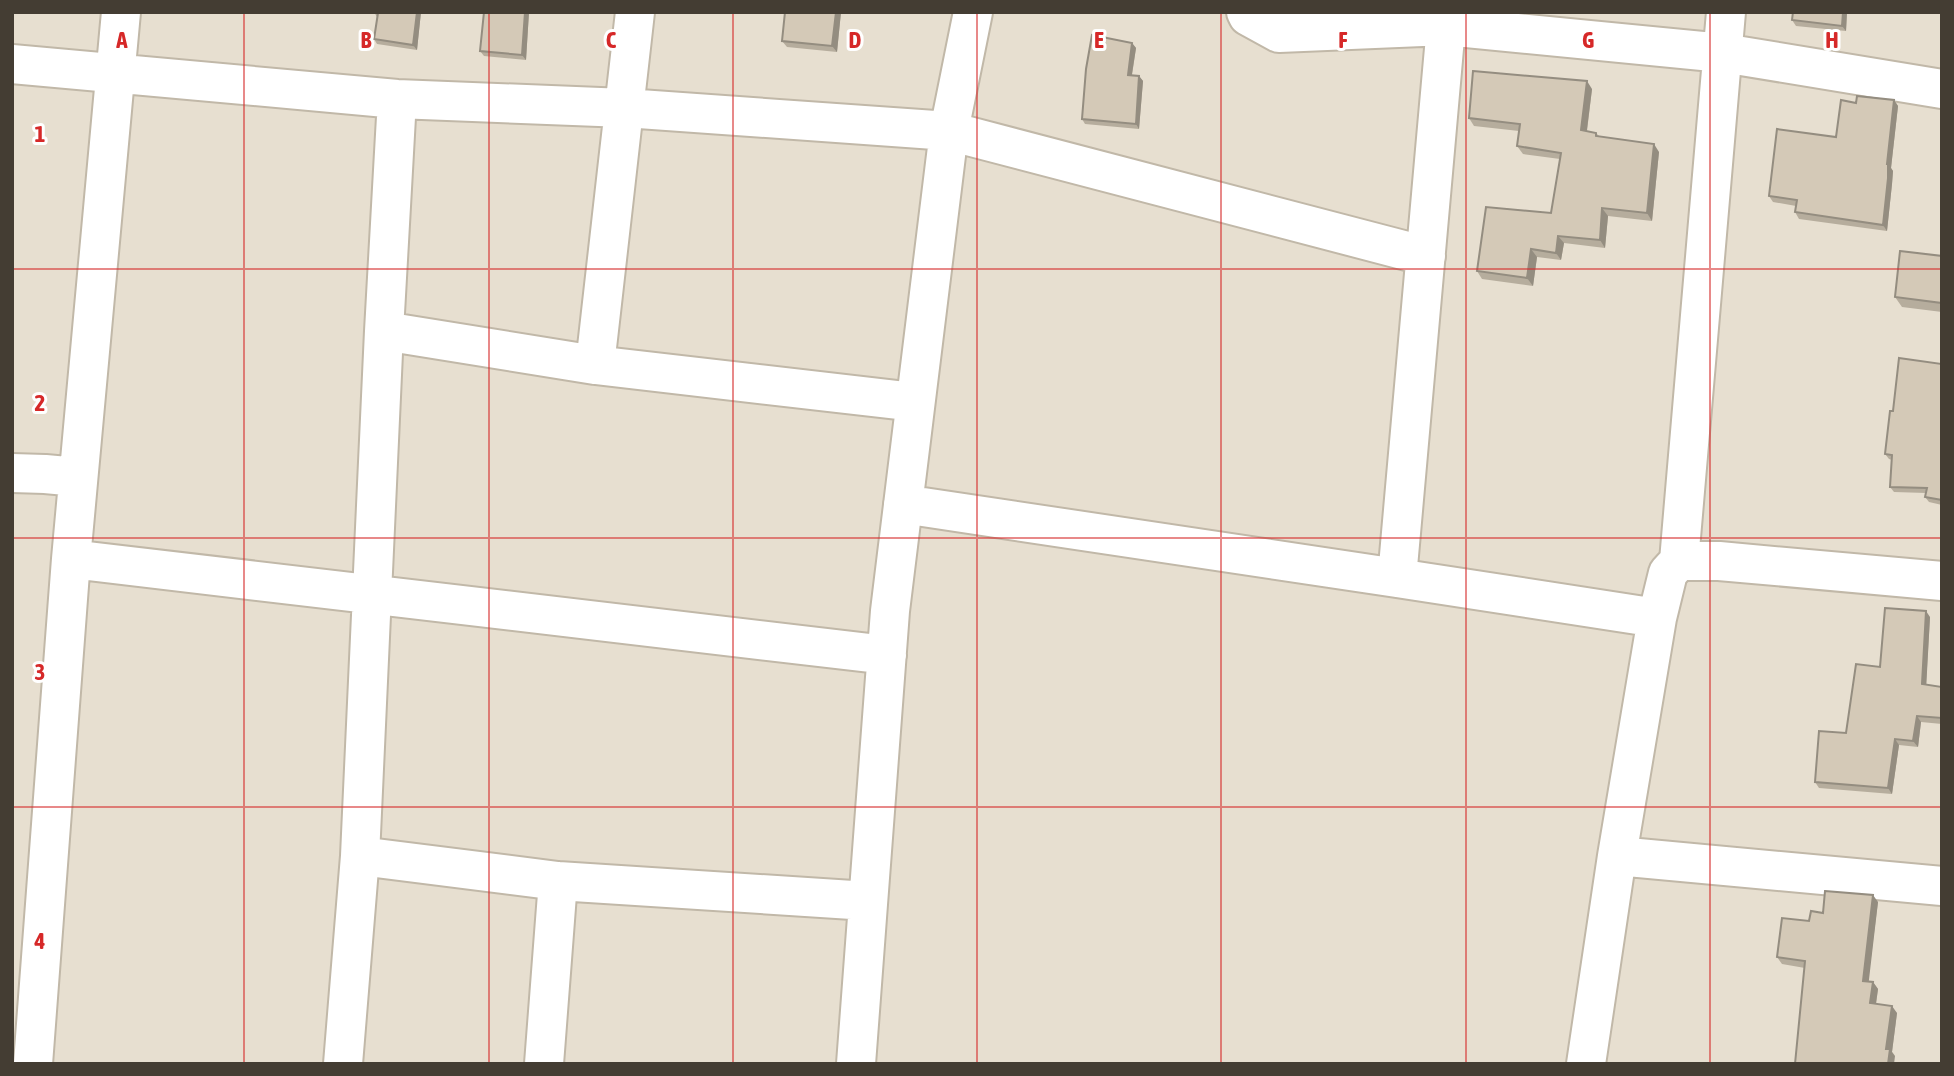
<svg xmlns="http://www.w3.org/2000/svg" width="1954" height="1076" font-family="'Asap Condensed',sans-serif">
<rect width="100%" height="100%" fill="#f2ede2"/>
<path fill="#e7dfd0" d="M12,12H1942V1064H12Z"/>
<g fill="none" stroke-linecap="round" stroke-linejoin="round">
<defs>
<path id="minor" d="M1246,12L1248,16L1279,33L1446,26L1723,53L1942,89
M12,64L397,99L625,108L949,131L1426,256
M384,331L595,365L915,402
M595,365L635,12
M12,473L45,474L78,477
M903,504L1397,578L1657,618
M71,559L887,655
M1679,561H1719L1942,581
M1397,578L1446,26
M360,856L558,881L868,901
M1617,856L1942,886
M33,1064L71,559L121,12
M343,1064L360,856L384,331L397,99
M544,1064L558,881
M856,1064L890,611L949,131L973,12
M1586,1064L1617,856L1657,618L1668,573L1679,561L1726,12"/>
</defs>
<use href="#minor" stroke="#c1b8a8" stroke-width="42"/>
<use href="#minor" stroke="#fff" stroke-width="38"/>
</g>
<path fill="#b6ad9d" d="M374,12H421L417,50L377,44L374,39L377,17Z
M484,12H529L526,60L484,56L480,51Z
M772,12H841L837,52L787,47L782,41L785,13Z
M1847,12L1846,31L1796,26L1792,20Z
M1132,43L1136,48L1132,75L1139,76L1143,81L1139,129L1085,124L1082,119Z
M1592,89L1587,131L1596,133L1599,136L1659,152L1652,221L1608,216L1605,248L1564,243L1561,260L1537,257L1533,286L1482,279L1477,271L1551,213L1560,159L1523,154L1517,146L1519,131L1474,126L1469,118Z
M1894,100L1898,106L1891,168L1893,171L1892,184L1887,231L1799,219L1795,212L1796,206L1773,202L1769,196L1836,137L1856,103Z
M1942,256V312L1902,307L1895,297Z
M1942,364V505L1929,502L1925,497L1926,493L1894,492L1890,487L1892,460L1889,459L1885,454L1893,411Z
M1930,617L1926,685L1942,687V724L1921,722L1918,747L1899,745L1892,794L1819,788L1815,782L1846,733L1880,667Z
M1878,902L1868,981L1873,982L1878,989L1876,1004L1897,1013L1892,1052L1895,1056L1805,968L1782,964L1777,957L1823,913Z"/>
<path fill="#948d80" d="M417,12H421L417,50L413,45Z
M525,12H529L526,60L522,55Z
M836,12H841L837,52L832,46Z
M1843,12H1847L1846,31L1842,26Z
M1132,43L1136,48L1131,80L1128,75Z
M1139,76L1143,81L1139,129L1136,124Z
M1587,81L1592,89L1586,137L1581,130Z
M1894,100L1898,106L1891,168L1893,171L1892,184L1887,231L1883,225L1887,164Z
M1654,144L1659,152L1652,221L1647,213Z
M1602,208L1608,216L1605,248L1600,240Z
M1558,236L1564,243L1561,260L1556,253Z
M1531,249L1537,257L1533,286L1527,278Z
M1926,611L1930,617L1926,690L1922,684Z
M1917,716L1921,722L1918,747L1913,741Z
M1895,739L1899,745L1892,794L1888,788Z
M1873,895L1878,902L1868,988L1863,981Z
M1873,982L1878,989L1875,1010L1870,1003Z
M1892,1006L1897,1013L1892,1052L1895,1056L1894,1064H1888L1886,1049Z"/>
<path fill="#d4c9b7" stroke="#948d80" stroke-width="2" d="M374,12H417L413,45L374,39L378,13Z
M484,12H525L522,55L480,51Z
M785,12H836L832,46L782,41Z
M1793,12H1843L1842,26L1792,20Z
M1092,35L1132,43L1128,75L1139,76L1136,124L1082,119L1086,69Z
M1473,71L1587,81L1581,130L1596,133V136L1654,144L1647,213L1602,208L1600,240L1558,236L1556,253L1531,249L1527,278L1477,271L1486,207L1551,213L1561,153L1517,146L1520,124L1469,118Z
M1857,96L1894,100L1887,164H1888V178L1883,225L1795,212L1797,200L1769,196L1777,129L1836,137L1841,100L1856,103Z
M1900,251L1942,256V303L1895,297Z
M1899,358L1942,364V500L1925,497L1927,488L1890,487L1892,455L1885,454L1890,411H1893Z
M1885,608L1926,611L1922,684L1942,687V718L1917,716L1913,741L1895,739L1888,788L1815,782L1819,731L1846,733L1856,664L1880,667Z
M1825,891L1873,895L1863,981L1873,982L1870,1003L1892,1006L1886,1049H1890L1888,1064H1795L1805,961L1777,957L1782,918L1809,921L1811,911L1823,913Z"/>
<path fill="none" stroke="#d62828" stroke-width="2" stroke-opacity="0.55" d="M244,12V1064M489,12V1064M733,12V1064M977,12V1064M1221,12V1064M1466,12V1064M1710,12V1064M12,269H1942M12,538H1942M12,807H1942"/>
<g font-size="23" text-anchor="middle" font-weight="bold" fill="#d62828" stroke="#fff" stroke-width="6" stroke-linejoin="round" paint-order="stroke">
<text x="122" y="48">A</text>
<text x="366" y="48">B</text>
<text x="611" y="48">C</text>
<text x="855" y="48">D</text>
<text x="1099" y="48">E</text>
<text x="1343" y="48">F</text>
<text x="1588" y="48">G</text>
<text x="1832" y="48">H</text>
<text x="40" y="142">1</text>
<text x="40" y="411">2</text>
<text x="40" y="680">3</text>
<text x="40" y="949">4</text>
</g>
<rect width="1954" height="1076" fill="none" stroke="#443d33" stroke-width="28"/>
</svg>
